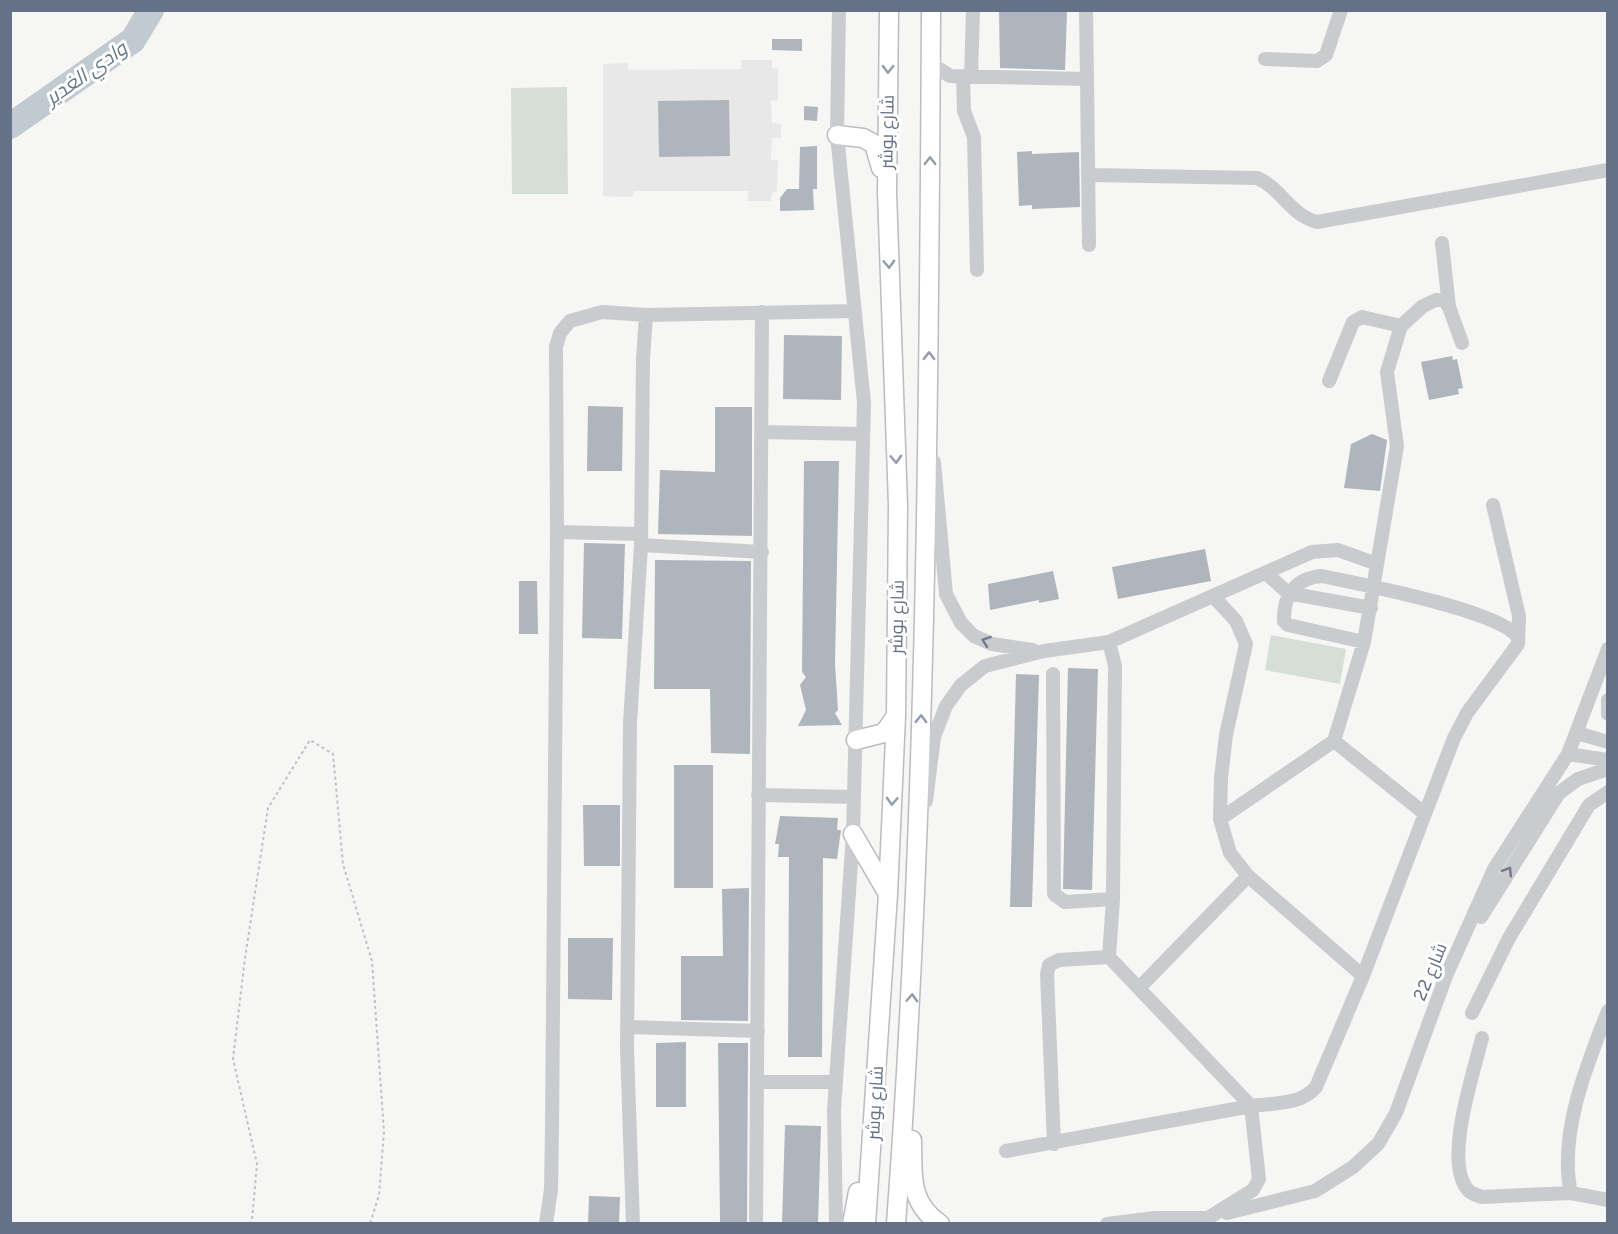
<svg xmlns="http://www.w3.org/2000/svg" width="1618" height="1234" font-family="Overpass,Cairo,sans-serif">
<rect width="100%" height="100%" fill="#f6f7f4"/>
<path fill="#e7e8e7" d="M741,60H772V68L778,69V100L771,101L772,123L781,124V138H772L771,160H778L777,192L772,193L771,201H748V191H634L632,197L603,196V64L627,63L629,70L741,69Z"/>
<path fill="#d6dfd5" d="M567,87L568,194H512L511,88Z
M1271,635L1346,649L1340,684L1265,670Z"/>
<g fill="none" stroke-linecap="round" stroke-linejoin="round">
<path stroke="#c1cad0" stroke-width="26" d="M10,126L133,40L151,10"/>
</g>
<path fill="#afb5bc" d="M999,11L1067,12L1065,70L1000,68Z
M772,39H802V51L772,50Z
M729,100L730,156L659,157L658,101Z
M804,106L818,107L817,121L804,120Z
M817,146V189H813L814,210L780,211V198L787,189H799L800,147Z
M1032,151V154L1079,152L1080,207L1032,209V205L1019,206L1017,152Z
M784,335L842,336L841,400L783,399Z
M1452,356L1453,360L1457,359L1463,388L1458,389L1459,394L1429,400L1421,362Z
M588,406L623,407L622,471H587Z
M715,407H752V536L658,534L660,470L715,472Z
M1372,434L1387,440L1380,491L1344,488L1351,444Z
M804,461H839L835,664L838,710L835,713L842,725L798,726L806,710L800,685L806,677L802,672Z
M584,543L625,544L622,639L582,638Z
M1205,549L1211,581L1118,599L1112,567Z
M655,560L751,561L750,754L711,753L710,689H654Z
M1053,571L1059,599L1039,603V600L990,610L988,584Z
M519,581H537L538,634H519Z
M1068,668L1098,669L1092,890L1063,889Z
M1016,674L1039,675L1032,907H1010Z
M674,765H713V888H674Z
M583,805H620V866H584Z
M780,816L838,818L837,830H841L837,859L823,858L822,1057H788L789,857H778L779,844H775Z
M749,888L748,1021L681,1020V956H723L722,889Z
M568,938H613L612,1000L568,999Z
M686,1042V1107H656V1043Z
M718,1043H748L747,1224H720Z
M785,1125L821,1126L818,1224H782Z
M589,1196L620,1197L619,1224H588Z"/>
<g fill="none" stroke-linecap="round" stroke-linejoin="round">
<defs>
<path id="major" d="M837,135L863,138L874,144L881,168
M856,740L884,733L896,716
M853,834L888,894
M912,1140C913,1174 908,1202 940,1224
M852,1224L858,1192
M866,1224L888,894L896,716L898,505L887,192L889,10
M896,1224C926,820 929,415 931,10"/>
</defs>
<use href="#major" stroke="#b9bcc0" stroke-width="21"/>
<path stroke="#c0c1c4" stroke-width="2" stroke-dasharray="3 3" stroke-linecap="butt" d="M249,1224L252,1220L257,1164L233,1059L245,958L268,808L310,740L333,754L343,864L372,961L384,1132L379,1195L370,1224"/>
<path stroke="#c9cbcf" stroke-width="14" d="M931,56L936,67L950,76L1087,79L1086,10
M1265,59L1317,61L1326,55L1341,10
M963,77L964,111L974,137L977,270
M971,77L973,10
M1087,79L1089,245
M1090,175L1257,178C1281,188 1289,214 1317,222L1608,170
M1442,243L1449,307
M1329,381L1353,322L1362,317L1401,326
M762,432L863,434
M934,462L946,594L961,623L974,636L992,644L1033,650
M557,532L556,347L560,333L570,321L602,312L646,315L855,311
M641,545L762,552
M1266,573L1288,593L1371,608
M1213,596L1236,621L1246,644L1226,735L1221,778L1220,819L1230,853L1248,876L1363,976
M1109,642L1115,666L1113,899L1109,957
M1364,642L1288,625L1284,621C1283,595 1296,578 1322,576C1360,584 1498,610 1518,637
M1053,674L1054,894L1065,902L1113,899
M1608,700V714
M1577,733L1608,742
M1334,741L1364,642L1397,446L1387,372L1401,326L1423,306L1436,300H1444L1449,307L1462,343
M1568,754L1608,760
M758,795L853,797
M926,801L934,737L946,706L961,685L985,666L1044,651L1109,642L1312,552L1338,550L1377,564
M1220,819L1334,741L1424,813
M1481,917L1559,793L1578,779L1608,769
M1140,987L1248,876
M1608,1011C1587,1064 1558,1135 1571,1193L1608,1200
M1472,1013L1509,938L1589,805L1608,792
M628,1027L758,1031
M1482,1038C1474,1072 1442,1164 1469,1191C1472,1194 1478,1195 1481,1197L1571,1193
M758,1082H836
M1006,1151L1251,1106L1109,957L1059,960L1049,965L1047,974L1054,1144
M1227,1213L1315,1191L1353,1167L1378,1144L1396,1113L1446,976L1494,869L1568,754L1608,649
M546,1224L551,1189L552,1129L557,532L640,534
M633,1224L627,1049L630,723L641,545L643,359L646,315
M756,1224L762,312
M836,1224L834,1110L853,834L864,403L837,135L839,10
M1107,1224L1155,1218H1208L1253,1190L1259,1179L1251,1106C1274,1103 1301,1105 1316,1087L1363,976L1454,738L1467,713L1518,644L1519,616L1493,505"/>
<use href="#major" stroke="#fff" stroke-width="18"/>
</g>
<defs><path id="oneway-chevron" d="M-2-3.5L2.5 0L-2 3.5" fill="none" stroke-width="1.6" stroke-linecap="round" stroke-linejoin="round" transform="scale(1.5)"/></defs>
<g stroke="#939caa">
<use href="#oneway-chevron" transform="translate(888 69) rotate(91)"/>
<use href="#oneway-chevron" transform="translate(930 161) rotate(-90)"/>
<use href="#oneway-chevron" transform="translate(889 264) rotate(88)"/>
<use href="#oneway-chevron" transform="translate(929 356) rotate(-89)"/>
<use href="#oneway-chevron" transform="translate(896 459) rotate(88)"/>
<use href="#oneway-chevron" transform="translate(921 719) rotate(-89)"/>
<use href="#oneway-chevron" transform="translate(892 801) rotate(93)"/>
<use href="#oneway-chevron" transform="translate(912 998) rotate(-87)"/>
</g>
<g stroke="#6f7a8d">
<use href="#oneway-chevron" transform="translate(986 641) rotate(-160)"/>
<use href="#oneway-chevron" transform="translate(1508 871) rotate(-58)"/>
</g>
<g text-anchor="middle" stroke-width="6" stroke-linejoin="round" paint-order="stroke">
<g font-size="18" fill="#657186" stroke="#fff">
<text transform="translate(887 132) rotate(-89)" y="6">شارع بوشر</text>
<text transform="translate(897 617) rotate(-89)" y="6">شارع بوشر</text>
<text transform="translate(1430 972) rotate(-68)" y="6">شارع 22</text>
<text transform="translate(875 1103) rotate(-87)" y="6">شارع بوشر</text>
</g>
<g font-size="20" font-style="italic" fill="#657989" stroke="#fff">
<text transform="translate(86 73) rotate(-35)" y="7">وادي الغدير</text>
</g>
</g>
<rect width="1618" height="1234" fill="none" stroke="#657186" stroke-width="24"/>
</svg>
